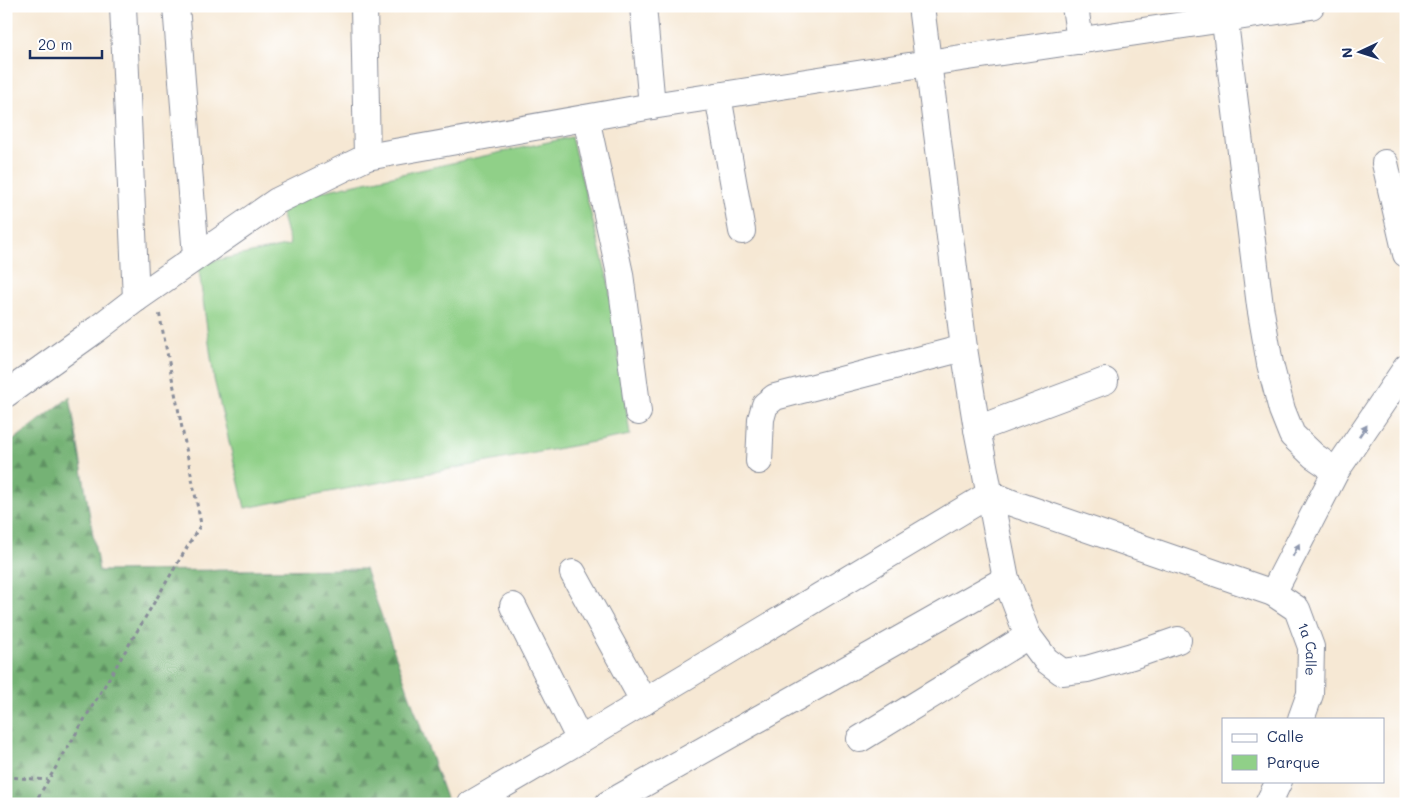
<svg xmlns="http://www.w3.org/2000/svg" width="1412" height="810" font-family="Mali,sans-serif">
<defs>
<pattern id="forest-firs" width="22" height="20" patternUnits="userSpaceOnUse" patternTransform="scale(1.25)"><rect width="22" height="20" fill="#74b274"/><path d="M5 1l3.5 6h-7zM16 11l3.5 6h-7z" fill="#5e9162"/></pattern>
</defs>
<rect width="100%" height="100%" fill="#fff"/>
<filter id="ink" filterUnits="userSpaceOnUse"><feTurbulence type="fractalNoise" baseFrequency=".02" numOctaves="2"/><feDisplacementMap in="SourceGraphic" scale="10" xChannelSelector="R" yChannelSelector="G"/><feConvolveMatrix kernelMatrix="1 2 1 2 8 2 1 2 1" color-interpolation-filters="sRGB"/></filter>
<filter id="wash" filterUnits="userSpaceOnUse"><feTurbulence type="fractalNoise" baseFrequency=".0096" numOctaves="4" result="noise"/><feDisplacementMap in="SourceGraphic" scale="20" xChannelSelector="R" yChannelSelector="G"/><feGaussianBlur stdDeviation="1.12" result="paint"/><feColorMatrix in="noise" values="0 0 0 0 0 0 0 0 0 0 0 0 0 0 0 0 0 1.4 0 .05"/><feComposite in="paint" operator="in"/></filter>
<g filter="url(#wash)">
<rect width="100%" height="100%" fill="#f6e8d4"/>
<path fill="#90d088" stroke="#568073" d="M571,137L608,280L630,435L245,508L214,379L198,264L290,245L278,201Z"/>
<path fill="url(#forest-firs)" stroke="#487069" d="M70,397L99,571L365,569L448,804H6V446Z"/>
</g>
<g filter="url(#ink)">
<g fill="none" stroke-linecap="round" stroke-linejoin="round">
<defs>
<g id="minor">
<path d="M123,6L136,299"/>
<path d="M176,6L196,256"/>
<path d="M364,6L367,157"/>
<path d="M643,6L652,106"/>
<path d="M1075,6L1080,41"/>
<path d="M1223,6L1260,306L1270,364L1282,410L1292,435L1314,456L1336,471"/>
<path d="M718,96L742,231"/>
<path d="M586,118L620,274L638,412"/>
<path d="M1385,163L1406,254"/>
<path d="M6,394L97,329L136,299L277,201L367,157L652,106L928,63L1311,6"/>
<path d="M977,429L1105,381"/>
<path d="M759,461L761,419L765,405L775,397L964,348"/>
<path id="s1" d="M990,494L1012,503L1273,593L1297,609L1311,647L1310,694L1301,719"/>
<path d="M573,573L644,702"/>
<path d="M1273,593L1336,471L1406,368"/>
<path d="M513,606L580,740L990,494"/>
<path d="M1028,636L1046,660L1062,672L1087,669L1132,656L1178,640"/>
<path d="M860,739L1028,636L1006,579"/>
<path d="M471,804L580,740"/>
<path d="M608,804L1006,579L977,429L964,348L921,6"/>
<path d="M1268,804L1279,781"/>
</g>
</defs>
<use href="#minor" stroke="#888c99" stroke-width="28"/>
<path stroke="#888c99" stroke-width="3" stroke-dasharray="4 4" stroke-linecap="butt" d="M6,777L48,780
M34,804L201,524L159,312"/>
<use href="#minor" stroke="#fff" stroke-width="26"/>
</g>
<defs><path id="oneway-solid" d="M-6-.8H1V-3.2L6.5 0L1 3.2V.8H-6Z" transform="scale(1.25)"/></defs>
<g fill="#8d97ae">
<use href="#oneway-solid" transform="translate(1363 431) rotate(-56)"/>
<use href="#oneway-solid" transform="translate(1296 550) rotate(-63)"/>
</g>
</g>
<g text-anchor="middle" stroke-width="4" stroke-linejoin="round" paint-order="stroke">
<g font-size="14" fill="#1b2f5e" stroke="#fff">
<text dy="5" stroke="none"><textPath href="#s1" startOffset="371">1a Calle</textPath></text>
</g>
</g>
<rect width="1412" height="810" fill="none" stroke="#fff" stroke-width="25"/>
<rect x="1222" y="718" width="162" height="65" fill="#ffffff" stroke="#a4acbf"/>
<rect x="1232" y="734" width="25" height="8" fill="#ffffff" stroke="#a4acbf"/>
<text x="1267" y="742" font-size="15" fill="#1b2f5e">Calle</text>
<rect x="1232" y="755" width="25" height="15" fill="#90d088" stroke="#a4acbf"/>
<text x="1267" y="768" font-size="15" fill="#1b2f5e">Parque</text>
<g transform="translate(1360 52) rotate(266)" stroke="#ffffff" stroke-width="4" paint-order="stroke">
<path d="M0-4L9 19L0 12L-9 19Z" fill="#1b2f5e"/>
<text y="-8" font-size="14" font-weight="bold" text-anchor="middle" fill="#1b2f5e">N</text>
</g>
<path d="M30 50v8h72v-8" fill="none" stroke="#1b2f5e" stroke-width="2.5"/>
<text x="38" y="50" font-size="15" fill="#1b2f5e" stroke="#ffffff" stroke-width="4" paint-order="stroke">20 m</text>
</svg>
